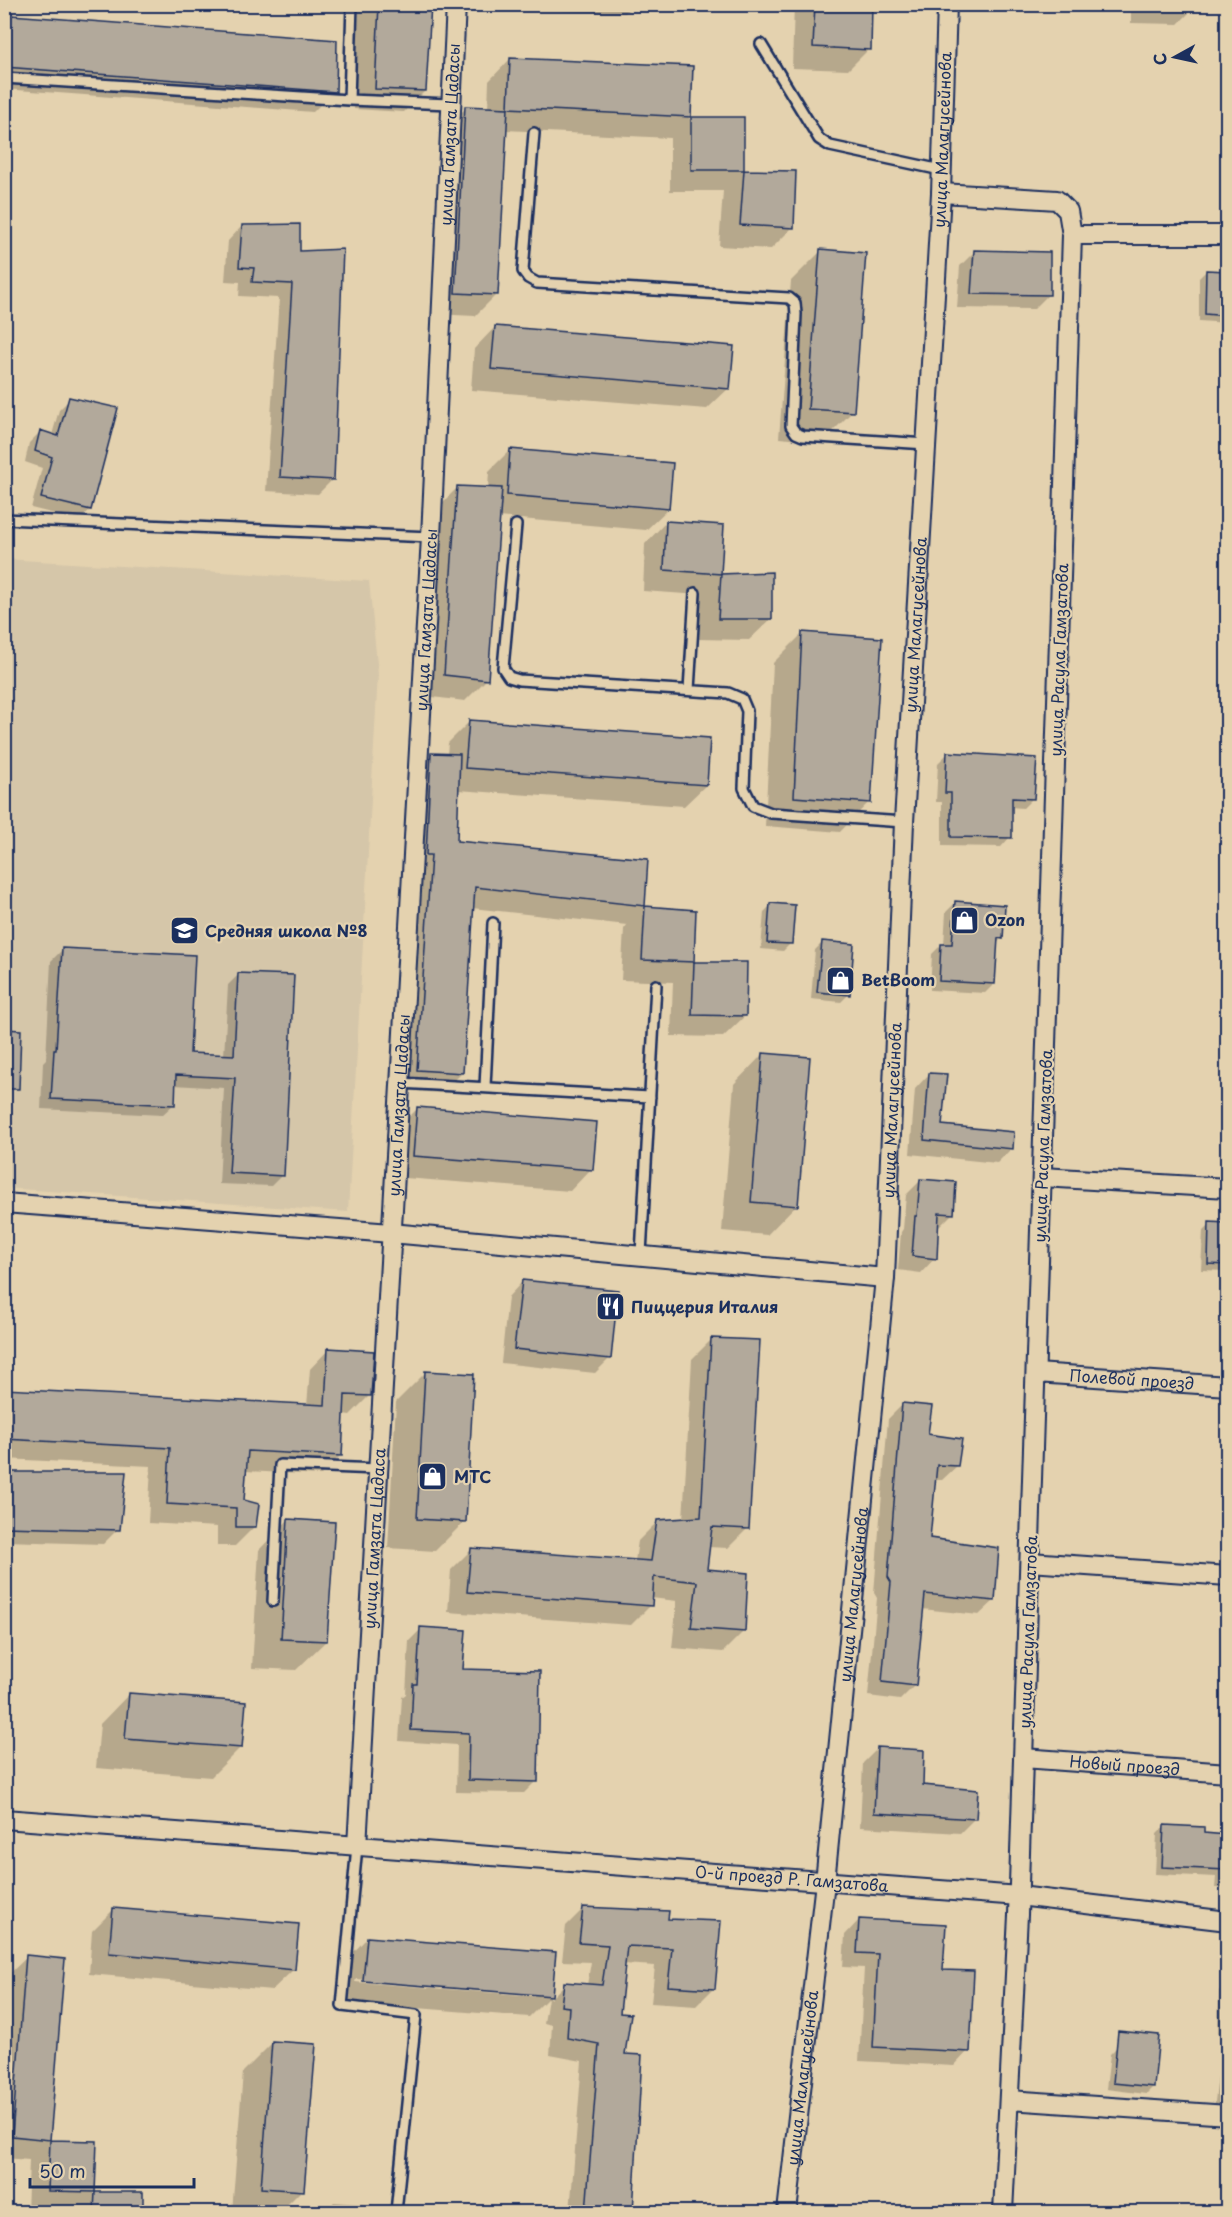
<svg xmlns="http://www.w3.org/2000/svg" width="1232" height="2217" font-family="'Playpen Sans',sans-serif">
<rect width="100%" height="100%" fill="#e4d2af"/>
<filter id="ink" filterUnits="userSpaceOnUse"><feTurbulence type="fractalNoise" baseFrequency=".0167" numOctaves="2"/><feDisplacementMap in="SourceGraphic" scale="12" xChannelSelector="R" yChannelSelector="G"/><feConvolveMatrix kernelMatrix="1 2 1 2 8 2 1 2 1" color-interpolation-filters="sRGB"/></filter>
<g filter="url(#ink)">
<path fill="#d5c6a9" d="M4,559L369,581L378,674L348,1212L5,1188Z"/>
<path fill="#0003" fill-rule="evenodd" d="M359,4H429L425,91L404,112L354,109Z
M563,4H633L625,13L563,11Z
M794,4H871L869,49L848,70L792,68Z
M1131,4H1189V13L1178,24L1131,23Z
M12,16L334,91L313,112L4,89V21Z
M510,59L691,68L689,119H742V171L795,173L793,227L771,249L719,246L723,191H670V138L505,130L496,295L475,316L434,314L444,129L466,108L488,109L489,81Z
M242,226L299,252L333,479L318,494L266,491L279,298L239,296L240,282L225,281L228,241Z
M821,251L852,412L822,442L779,438L791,281Z
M974,252L1049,294L1034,309L957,308L960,266Z
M1206,271L1228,272V323L1199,321V278Z
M495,327L729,388L707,409L471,390L474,349Z
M70,399L90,510L79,520L31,508L42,468L25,462L29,443L40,432L52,435L59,410Z
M510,450L668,509L646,530L498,517L487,679L465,701L424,696L436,509L458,487L488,489L489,471Z
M666,522L723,527L720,576L771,574V619L749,640L697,639L700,595L643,591L645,544Z
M803,633L869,802L840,832L765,826L773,663Z
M469,722L706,785L684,806L458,790L456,843L646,861L643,907L694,911L693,963H746L745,1016L723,1037L671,1036L673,982L621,980L624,929L627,925L472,908L462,1073L442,1093L398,1090L412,774L431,755H447L448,743Z
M948,753L1033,798L1023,808L1010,807V837L1001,847L942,846V802H936L938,763Z
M955,903L1002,938L996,944L994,984L985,993L930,990L932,954L941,945H944L946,912Z
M771,905L790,944L783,951L761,949L764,912Z
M822,943L848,995L841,1002L811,999L815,950Z
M62,950L188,1054L224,1056L228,985L239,974L282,1175L271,1186L219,1184L224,1088L174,1085L173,1105L162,1115L41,1109L43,1062L46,1059L51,961Z
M4,1031L10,1068L4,1147Z
M763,1054L796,1205L767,1235L722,1231L734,1084Z
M929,1074L940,1126L1012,1148L997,1163L910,1154L915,1089Z
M417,1109L591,1169L570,1191L392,1177L396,1130Z
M921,1180L953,1213L938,1228L935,1258L921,1273L898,1270L901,1232L903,1229L906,1195Z
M1210,1224L1228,1225V1271L1201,1270L1203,1231Z
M522,1282L610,1358L595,1373L501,1363L508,1297Z
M712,1339L748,1528L728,1548L708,1547L706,1570L743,1632L723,1652L672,1648L677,1601L651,1598V1605L631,1625L448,1612L451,1570L471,1550L635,1561L638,1541L658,1521L683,1520L692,1359Z
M329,1349L370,1395L350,1415L343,1414L341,1455L321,1475L245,1471L243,1502L255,1526L235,1546H217V1527L148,1523L151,1466L4,1459V1391L307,1406L310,1369Z
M426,1372L465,1521L435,1551L388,1548L396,1402Z
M903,1404L926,1436L957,1466L942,1480H934L928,1540L994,1601L979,1615L922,1609L915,1685L900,1700L868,1696L877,1598L874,1593L888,1419Z
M4,1474L118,1529L103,1544L4,1541Z
M288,1520L326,1641L296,1670L252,1668L259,1550Z
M421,1629L462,1670L536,1781L524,1793L456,1792L457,1745L399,1741L402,1697L406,1694L409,1641Z
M129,1694L241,1747L211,1777L96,1768L100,1724Z
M878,1748L921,1787L975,1818L960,1833L860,1827L863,1763Z
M1164,1827L1228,1837V1888H1215L1216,1877L1155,1874L1157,1834Z
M584,1908L667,1921L714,1988L696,2006L651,2003L655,1966L623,1964L619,2014L624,2055L641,2056L632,2212H570L582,2061L550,2055L552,2025L544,2023L548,1998L529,2017L342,2002L346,1960L367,1938L555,1953L550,1999L565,1984L587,1985L591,1962L562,1961L566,1926ZM356,1979L534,1993V1996L355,1982Z
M114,1909L294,1969L272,1990L89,1974L92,1931Z
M859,1920L942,1971L968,2051L954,2066L859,2061L864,1968L843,1967L845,1935Z
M27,1957L63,1960L48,2141L95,2142L93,2194H141V2212H27L29,2160L4,2158L5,1978Z
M1226,1984L1228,2034L1218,2033L1219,1991Z
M273,2042L302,2190L280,2212H232L243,2072Z
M1117,2047L1153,2087L1146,2094L1106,2089L1110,2054Z
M1226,2060H1228V2113L1214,2110L1219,2067Z
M334,2202L374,2205V2212H324Z"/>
<path fill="#b2a99b" stroke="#1b2f5e" stroke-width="1.5" d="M379,4H431L426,91L375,89Z
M815,4H872L871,50L813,47Z
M11,15L337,40L336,92L4,67V20H11Z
M510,58L693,66L691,117L508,108Z
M465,106L508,108L498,295L455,293Z
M691,117H744V170H691Z
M744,170L796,171L794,228L740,225Z
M300,224V251L343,249L334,480L280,477L292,284L252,282L254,268L239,267L242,225Z
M820,249L866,253L854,412L808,409Z
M974,250L1050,252V295L971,294Z
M1206,270L1227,271V316L1205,314Z
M495,326L734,346L730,389L491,369Z
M69,397L118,408L91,510L41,498L52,457L35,451L40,430L58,436Z
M510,449L673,463L669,509L507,495Z
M457,486L502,488L488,680L444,675Z
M666,521L724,525L721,574L664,570Z
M772,572V619H718L721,574Z
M802,632L882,638L871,803L794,797Z
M469,720L710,738L707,785L465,768Z
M947,752L1037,758L1034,799L1012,798V838L951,837V793H945Z
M431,753L460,754L457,841L648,859L645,906L475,887L463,1073L417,1070L431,855H426Z
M955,901L1005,905L1003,939L998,938L995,984L939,981L941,944H952Z
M770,903L795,905L792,944L767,943Z
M645,906L696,910L694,962L642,960Z
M822,941L854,944L850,995L817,992Z
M62,948L195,955L190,1053L234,1055L238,973L294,975L284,1176L229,1173L235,1078L176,1075L175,1105L51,1099L54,1050H56Z
M694,962H747L746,1016L692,1015Z
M4,1029L21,1030L19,1089H4Z
M763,1053L810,1057L798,1206L751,1202Z
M929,1073L947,1074L942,1125L1014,1132L1013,1149L924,1140Z
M417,1107L597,1122L593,1170L413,1156Z
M920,1179L956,1182L954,1214L939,1213L937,1259L912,1256L915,1216H917Z
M1209,1222L1227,1223V1265L1208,1264Z
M522,1280L618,1290L611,1359L514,1349Z
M711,1338L760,1340L749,1529L712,1527L707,1569L748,1573L745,1632L691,1628L697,1582L654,1577L652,1606L467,1592L471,1548L651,1561L657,1520L701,1517Z
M328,1348L374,1351L371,1396L345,1395L342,1456L248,1451L244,1500L259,1504L256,1527H236V1508L167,1504L170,1448L4,1439V1389L325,1405Z
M425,1371L474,1374L466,1522L417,1519Z
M902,1403L932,1406L928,1434L962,1439L958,1466L937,1465L930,1538L999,1548L995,1601L925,1594L916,1686L882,1682L891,1582L888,1577Z
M4,1472H126L120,1530L4,1527Z
M288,1519L335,1522L327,1641L281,1639Z
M420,1627L466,1630L463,1669L540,1671L538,1782L468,1780L469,1733L411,1730L413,1684H417Z
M129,1693L246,1702L242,1748L125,1739Z
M877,1747L924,1750L923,1785L978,1790L976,1819L874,1813Z
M1164,1825L1204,1827V1833L1227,1835V1870L1162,1867Z
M583,1907L669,1911L668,1919L721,1921L715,1989L668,1986L672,1948L627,1946L620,2013L631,2014L625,2054L642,2055L633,2212H586L599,2044L567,2038L569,2007L561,2006L564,1982L602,1985L608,1945L579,1943Z
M113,1908L299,1924L295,1970L109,1953Z
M859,1919L946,1924L943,1970L974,1971L970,2052L873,2047L878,1954L857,1953Z
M367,1937L556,1952L552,1996L363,1981Z
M26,1955L65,1959L50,2140L12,2136Z
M1118,2031L1159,2035L1154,2087L1113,2083Z
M272,2041L316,2044L304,2191L261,2188Z
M50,2140L97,2141L95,2192L48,2191Z
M95,2192H143V2212H94Z"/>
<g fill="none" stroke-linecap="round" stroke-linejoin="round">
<defs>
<path id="service" d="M761,44L819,139L830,146L941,170
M4,78L349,100L450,104
M349,100L352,4
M534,133L523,271L528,278L537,283L789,298L795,303L796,314L791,426L796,433L803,436L927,444
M4,519L431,537
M516,525L503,668L509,677L519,680L728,693L742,699L747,711L744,788L753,806L771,813L904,822
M689,690L695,593
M400,1083L650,1097
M485,1087L493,923
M641,1254L656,985
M273,1601L280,1465L378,1469
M357,1846L342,2006L416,2015L396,2212"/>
<g id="minor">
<path d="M941,193L1057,200L1068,211L1072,235L1018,1915L1003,2212"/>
<path d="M1072,235H1228"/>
<path d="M1042,1177L1228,1188"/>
<path d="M4,1203L391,1233L885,1278"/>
<path id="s1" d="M1036,1373L1228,1386"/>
<path d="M1030,1562L1228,1576"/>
<path id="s2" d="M1023,1758L1228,1773"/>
<path id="s3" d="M4,1819L1019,1896L1228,1921"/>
<path id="s4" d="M357,1846L431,537L456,4"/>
<path d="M1009,2100L1228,2115"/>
<path id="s5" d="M787,2212L825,1882L885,1278L904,822L941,193L947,4"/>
</g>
</defs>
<use href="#service" stroke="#1b2f5e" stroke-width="14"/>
<use href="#minor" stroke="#1b2f5e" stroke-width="22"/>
<use href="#service" stroke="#e4d2af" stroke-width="9"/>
<use href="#minor" stroke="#e4d2af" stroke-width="18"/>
</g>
</g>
<defs>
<symbol id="shop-square" viewBox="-11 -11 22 22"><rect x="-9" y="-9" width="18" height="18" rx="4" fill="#1b2f5e" stroke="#e4d2af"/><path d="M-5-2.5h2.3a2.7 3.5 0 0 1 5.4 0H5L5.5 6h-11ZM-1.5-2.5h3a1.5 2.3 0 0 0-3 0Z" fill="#fff"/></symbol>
<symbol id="school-square" viewBox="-11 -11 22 22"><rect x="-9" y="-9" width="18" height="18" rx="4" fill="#1b2f5e" stroke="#e4d2af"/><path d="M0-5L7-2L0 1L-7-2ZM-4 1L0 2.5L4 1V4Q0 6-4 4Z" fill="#fff"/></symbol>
<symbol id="restaurant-square" viewBox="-11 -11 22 22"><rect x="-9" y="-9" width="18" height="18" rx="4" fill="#1b2f5e" stroke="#e4d2af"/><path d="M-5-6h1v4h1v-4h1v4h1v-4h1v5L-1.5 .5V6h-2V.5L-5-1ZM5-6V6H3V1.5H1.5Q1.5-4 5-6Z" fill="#fff"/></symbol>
</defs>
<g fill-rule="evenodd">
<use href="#shop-square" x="948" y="904" width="33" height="33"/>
<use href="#school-square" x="168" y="914" width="33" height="33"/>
<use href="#shop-square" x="824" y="964" width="33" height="33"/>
<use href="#restaurant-square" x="594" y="1290" width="33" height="33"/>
<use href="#shop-square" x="416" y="1460" width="33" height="33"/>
</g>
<g text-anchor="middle" stroke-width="4.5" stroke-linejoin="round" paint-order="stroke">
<g font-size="16" fill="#1b2f5e" stroke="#e4d2af">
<text dy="6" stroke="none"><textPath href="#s4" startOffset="1714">улица Гамзата Цадасы</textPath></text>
<text dy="6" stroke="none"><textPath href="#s5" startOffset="2079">улица Малагусейнова</textPath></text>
<text dy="6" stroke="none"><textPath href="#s4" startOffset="1228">улица Гамзата Цадасы</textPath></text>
<text dy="6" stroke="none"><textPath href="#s5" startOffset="1593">улица Малагусейнова</textPath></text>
<text transform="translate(1059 660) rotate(-88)" y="6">улица Расула Гамзатова</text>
<text dy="6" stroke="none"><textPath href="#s4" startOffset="742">улица Гамзата Цадасы</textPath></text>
<text dy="6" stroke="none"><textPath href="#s5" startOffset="1107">улица Малагусейнова</textPath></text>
<text transform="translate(1043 1146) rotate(-88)" y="6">улица Расула Гамзатова</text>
<text dy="6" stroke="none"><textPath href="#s1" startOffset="96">Полевой проезд</textPath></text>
<text dy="6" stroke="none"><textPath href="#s4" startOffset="308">улица Гамзата Цадаса</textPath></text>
<text dy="6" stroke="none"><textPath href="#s5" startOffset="621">улица Малагусейнова</textPath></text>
<text transform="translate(1028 1632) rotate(-88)" y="6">улица Расула Гамзатова</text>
<text dy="6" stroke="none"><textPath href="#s2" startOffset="102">Новый проезд</textPath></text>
<text dy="6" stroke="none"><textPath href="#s3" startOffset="790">0-й проезд Р. Гамзатова</textPath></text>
<text dy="6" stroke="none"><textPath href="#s5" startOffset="135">улица Малагусейнова</textPath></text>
</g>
<g font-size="16" font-weight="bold" fill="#1b2f5e" stroke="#e4d2af" text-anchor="start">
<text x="985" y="926">Ozon</text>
<text x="205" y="937">Средняя школа №8</text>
<text x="861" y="986">BetBoom</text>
<text x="631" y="1313">Пиццерия Италия</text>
<text x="454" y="1483">МТС</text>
</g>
</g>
<rect width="1232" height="2217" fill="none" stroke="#e4d2af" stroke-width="24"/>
<rect x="12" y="12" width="1208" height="2193" fill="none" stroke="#1b2f5e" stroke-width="2" filter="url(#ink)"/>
<g transform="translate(1175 57) rotate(262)" stroke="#e4d2af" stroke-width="4.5" paint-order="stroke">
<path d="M0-4.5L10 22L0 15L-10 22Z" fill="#1b2f5e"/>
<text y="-9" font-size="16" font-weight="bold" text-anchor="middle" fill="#1b2f5e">С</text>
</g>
<path d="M30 2178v9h164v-9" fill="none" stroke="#1b2f5e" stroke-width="3"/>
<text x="39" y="2178" font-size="18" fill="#1b2f5e" stroke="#e4d2af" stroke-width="4.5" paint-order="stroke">50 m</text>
</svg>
